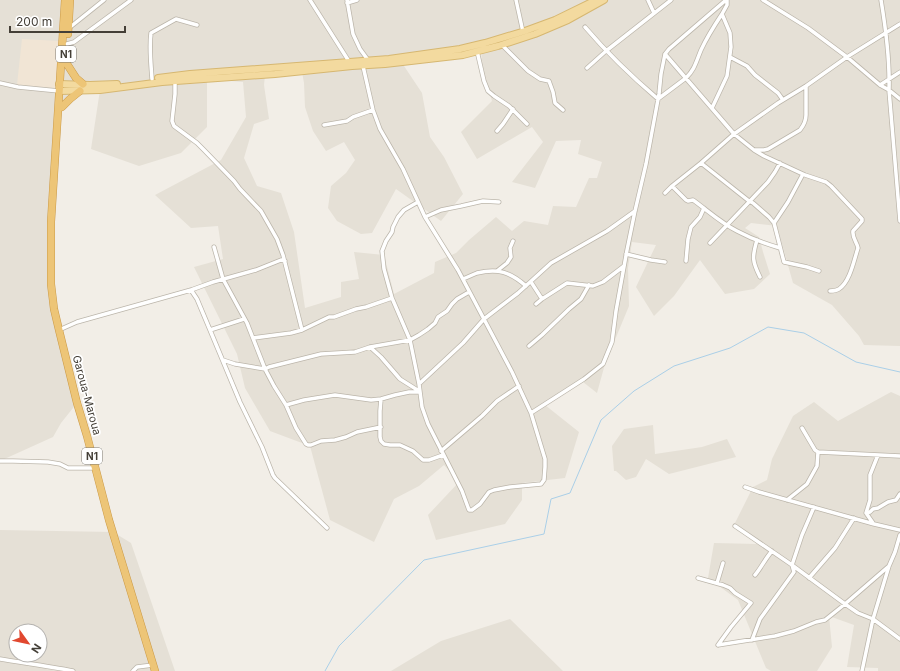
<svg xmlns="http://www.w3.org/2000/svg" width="900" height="671" font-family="Inter,sans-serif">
<rect width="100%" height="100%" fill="#f2eee7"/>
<path fill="#e5e0d6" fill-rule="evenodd" d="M0,0H900V346L864,345L859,336L832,305L793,283L777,226L751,223L745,228L759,237L763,252L770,274L754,289L725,294L700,260L674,296L654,316L636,287L656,245L632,242L628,268L629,306L605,364L597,393L583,382L545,405L579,432L565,478L522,483V500L505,524L436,540L428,515L459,482L444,465L419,486L394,499L374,542L330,520L310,446L270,431L245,388L237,354L194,267L223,259L218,226L191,228L155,195L221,160L246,117L243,82L207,79V127L181,153L139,166L91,149L100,90L80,91L62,107L51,284L77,403L61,423L53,437L0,461ZM482,50L481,63L492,101L461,132L477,159L532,127L543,142L512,182L535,188L556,141L581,140L578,154L602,162L597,178H589L576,207L553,206L548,225L524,221L512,231L496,217L469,240L456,253L435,262L434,273L394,294L384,255L354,252L359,279L341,282V297L305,308L294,232L281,193L257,186L244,158L254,124L269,119L264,85L265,75L302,72L304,83L305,107L313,131L326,151L344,142L355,160L346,173L331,186L328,208L337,221L361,234L372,233L396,189L441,221L463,194L444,157L430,137L422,93L402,63Z
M891,392L900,396V671H878V668L847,667L854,625L829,616L832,647L817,671H771L766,668L738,600L708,578L714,543L757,544L735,523L753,487L767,480L772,459L793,416L814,402L838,421Z
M653,425L655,454L702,447L727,439L736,457L669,474L646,459L636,477L626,480L616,471H614L612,446L624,429Z
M0,530L113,532L131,543L175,671H0ZM16,631H40V655H16Z
M510,619L563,671H391L441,641Z"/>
<path fill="#f1e5d5" d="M22,39L59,41L56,90L36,88L17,85Z"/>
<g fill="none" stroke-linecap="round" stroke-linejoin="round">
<path stroke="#aacfe8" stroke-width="1" d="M325,671L339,646L424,560L544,534L551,499L570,493L601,420L634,391L674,366L730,348L768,327L804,333L856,362L900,372"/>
<defs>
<path id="street" d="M310,0L350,63
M347,0L353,34L360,49L368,60
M516,0L523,32
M648,0L654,13
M763,0L808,28L847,57L880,85L889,90L900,99
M881,0C886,30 890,60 889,90L900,221
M347,3L357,0
M585,27C608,54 631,76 658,99L686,78C695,69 696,62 701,50C707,37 714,26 722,14
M69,28L104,0
M67,44L74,42L131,0
M502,45L528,71L540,79L549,81L553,92L555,103L563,110
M477,51L484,81L488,91L494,96L509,106L527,124
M665,54L734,134L754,150L764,156L805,175L826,182L831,186L862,219V221L853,231C852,238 857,242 858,248C854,260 850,282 839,289C836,291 833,291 830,291
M730,57L747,66L755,75L778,93L783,100
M363,66L373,110L380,129L403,169L425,217L458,270L512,372L531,413L545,459V467L544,480L541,484L510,487L494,490L489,492L480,504L472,510H469L462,491L428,424L422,407L419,384L463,343L484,319L518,293L551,263L607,231L635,211
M587,68L606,51L671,0
M152,79C151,64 149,48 151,33L176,19L197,25
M175,81V94L172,121L174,126L197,143L204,150L234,181L240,189L261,211L277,239L283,255L302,330
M0,83L18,87L59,91
M880,85L900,72
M712,108L727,76L731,47L730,33L722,14L727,5V0
M324,125L347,121L353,117L373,110
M497,131L503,124L513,109
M755,150H764L768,149L800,130C804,125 806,121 806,115V86
M701,163L749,201L753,203L769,217L774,223L784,262L807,267L819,271
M672,186L686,200L688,201L693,200C707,210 721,223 737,231C750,238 766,244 780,248
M665,193L672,186L701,163L734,134L778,103L806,86L847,57L900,24
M418,202L404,210L398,217L393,227L392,232L386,241L382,251L384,269L392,298L410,340L419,384
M425,217L441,210L461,206L483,201L499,202
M774,223L788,202L803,174
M757,240C752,257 752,261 760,277
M710,243L768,182L775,172L780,163
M214,247L223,279L247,323L265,369L274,386L286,405L296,428L306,444L308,445H311L321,441L335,440L346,437L357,432L381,427
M626,254L651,260L665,262
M686,261L688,239L691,227L700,217L704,208
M497,271L507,263L511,257L510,248L513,241
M463,279C468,277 472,275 477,273C498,268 510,272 526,286
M531,282L542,299
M191,290L197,299L210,330L244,319
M536,304L542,299L567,283L593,286L603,282L624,266
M59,330L77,322L191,290L213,282L256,270L281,260L285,261
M210,330L240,402L262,447L273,475L275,478L327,528
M253,338L291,333L302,330L329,317H334L356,309L366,307L392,298
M529,346L542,335L569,309L581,299L589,285
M370,347L381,357L400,379L419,391
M223,360L235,364L265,369L269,367L321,354L355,352L370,347L410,340L419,335L428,329L435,323L438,317L447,311L452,304L457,299L469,292
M381,399L380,411V437L381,441L384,444L390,445H400L413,451L423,460H429L443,455
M286,405L304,400L335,395L371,400L381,399L395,395L409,392H420
M531,413L584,379L603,364L612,342L616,311L627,250L635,211L646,164L659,94L661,74L665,54L669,49L726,0
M802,428L815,450L818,452L900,456
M441,451L482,416L497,401L519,386
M0,461H13L48,462L60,464L68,468H95
M745,487L759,492L874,524L900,530
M787,500L807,484L817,466L818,452
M866,513L870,512L873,509L878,508L888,502L896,500L900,494
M873,523L866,513L870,500V475L878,455
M735,526L792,565L845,604L858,613L873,619L900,639
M755,575C761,568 765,559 772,551
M698,578L723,585L730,588L735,593L751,603L731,627L718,645
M809,578L835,548L854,518
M717,583L723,563
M752,640L760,619L794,572L792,565L802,535L814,507
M718,645L775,636L794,631L816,622L825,620L845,604L889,566
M0,659C24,663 49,666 73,671
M133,671L137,667L153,665
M862,671L873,619L889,566L895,552L900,535"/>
<path id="primary" d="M158,78L190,74L389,59L460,49L485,43L525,31L555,20L596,0
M59,84L90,85L117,84
M59,91L100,90L162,82L275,74L352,66L385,64L463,55L498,46L535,34L568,20L604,0"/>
<path id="highway" d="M65,0L51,222V284L54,309L59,330L77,403L87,436L109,520L155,671
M68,34L70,0
M65,61L76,78L83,84
M62,107L70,99L80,91"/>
</defs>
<use href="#street" stroke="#bcb6ab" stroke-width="5"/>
<use href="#primary" stroke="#d6b771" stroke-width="8"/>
<use href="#highway" stroke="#cb9a48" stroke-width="8"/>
<use href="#street" stroke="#fff" stroke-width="3.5"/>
<use href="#primary" stroke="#f3da9f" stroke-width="6"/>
<use href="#highway" stroke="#edc577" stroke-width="7"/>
</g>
<g text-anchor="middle" stroke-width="3.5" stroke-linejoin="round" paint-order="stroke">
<g fill="#fff" stroke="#7c7973" stroke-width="1">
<rect x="56" y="46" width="20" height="16" rx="3"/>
<rect x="82" y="448" width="20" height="16" rx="3"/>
</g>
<g font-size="10" font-weight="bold" fill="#443f37">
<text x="66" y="58">N1</text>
<text x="92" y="460">N1</text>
</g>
<g font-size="11" fill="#443f37" stroke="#fff">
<text transform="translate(87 395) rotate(75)" y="4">Garoua-Maroua</text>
</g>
</g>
<g transform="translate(28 643) rotate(123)"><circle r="19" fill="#ffffff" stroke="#b4b2af"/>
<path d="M0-3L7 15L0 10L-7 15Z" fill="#e1482f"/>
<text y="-6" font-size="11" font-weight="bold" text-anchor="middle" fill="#443f37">N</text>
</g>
<path d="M10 26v6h115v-6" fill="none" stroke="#443f37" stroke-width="2"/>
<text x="16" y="26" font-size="12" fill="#443f37" stroke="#ffffff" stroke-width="3" paint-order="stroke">200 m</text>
</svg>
